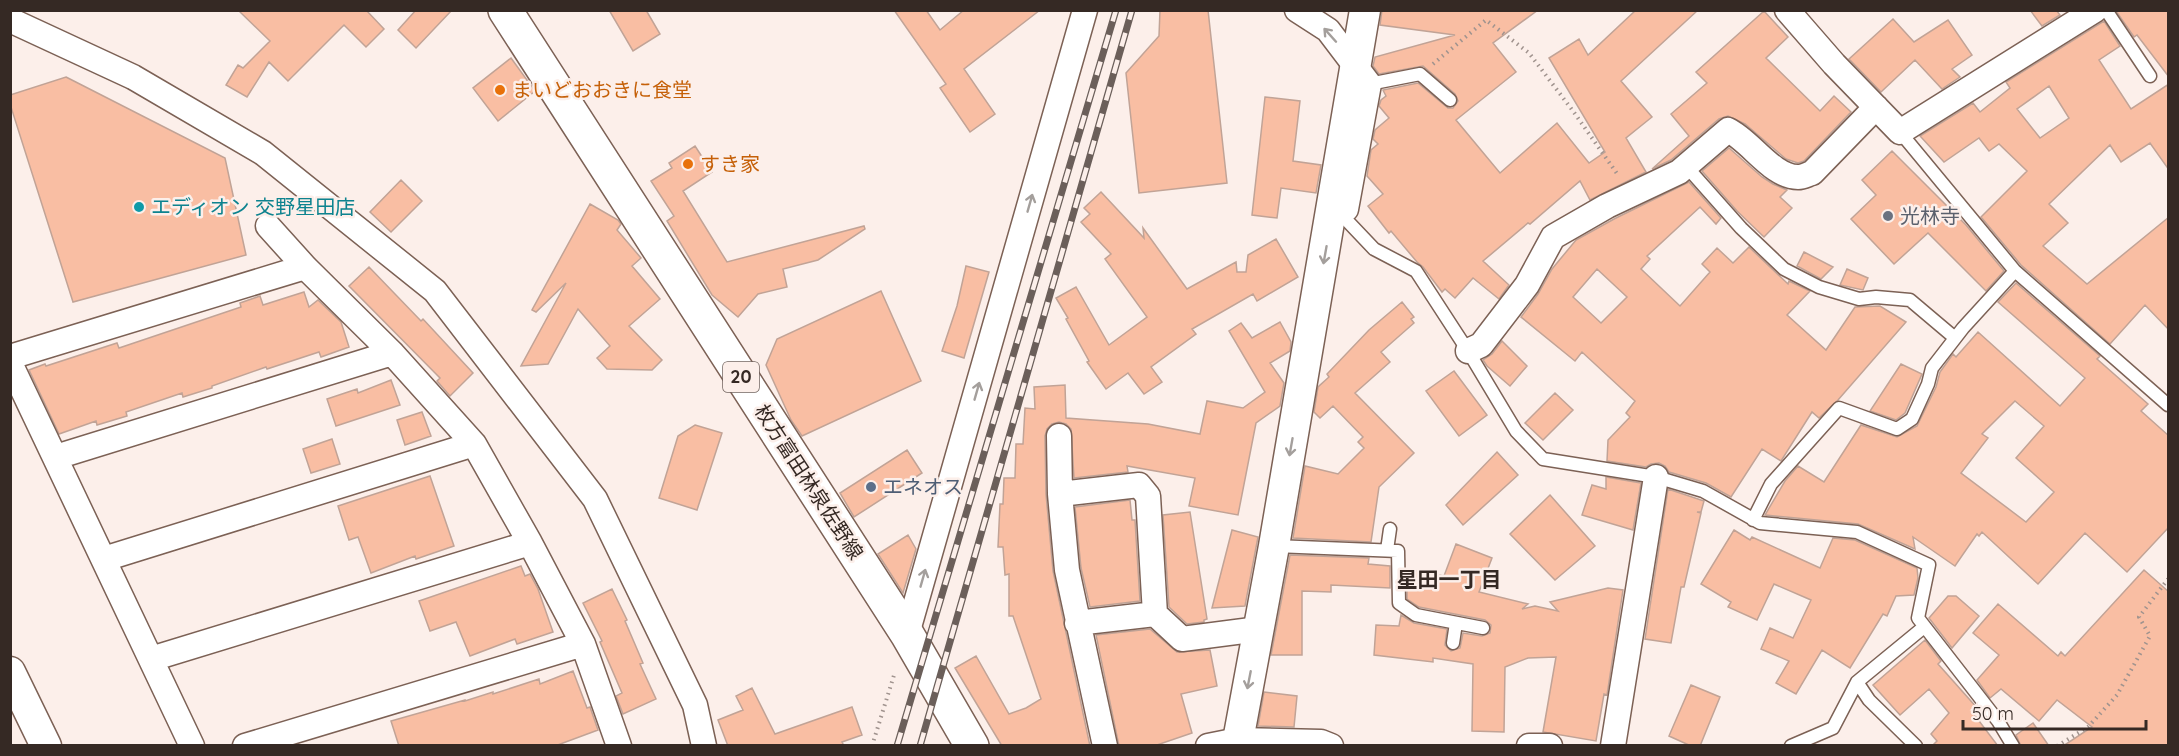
<svg xmlns="http://www.w3.org/2000/svg" width="2179" height="756" font-family="Quicksand,'Noto Sans JP',sans-serif">
<rect width="100%" height="100%" fill="#fcefea"/>
<path fill="#f9bea3" stroke="#c1a396" stroke-width="1.5" fill-rule="evenodd" d="M238,10H366L384,29L366,47L344,25L288,81L269,62L247,97L226,85L238,65L243,68L270,41Z
M416,10H452L416,48L398,30Z
M609,10H646L660,34L633,51Z
M894,10H926L940,30L964,10H1040L964,69L995,114L970,132L940,88L946,84Z
M1160,10H1208L1227,183L1139,193L1126,73L1159,36Z
M1382,10H1538L1493,43L1516,72L1456,120L1500,173L1557,123L1589,163L1605,152L1549,58L1579,39L1588,55L1636,10H1698L1621,81L1652,117L1626,138L1646,172L1590,200L1580,181L1530,224L1528,223L1483,261L1509,285L1499,299L1473,278L1455,298L1445,289L1442,292L1423,267L1417,262L1391,231L1389,233L1368,206L1383,194L1367,176L1371,150L1378,144L1373,139L1375,130L1389,118L1379,106L1381,100L1386,96L1383,90L1418,83L1448,108H1453L1458,101L1455,94L1423,66L1379,74L1373,66L1375,57L1455,35L1380,25Z
M2030,10H2056L2060,15L2042,26Z
M2169,10V77L2137,35L2134,37L2116,11Z
M1764,11L1788,37L1766,58L1820,111L1834,96L1851,112L1804,161L1798,163L1786,159L1745,124L1728,116L1719,119L1671,160L1652,169L1689,136L1671,114L1707,83L1696,72Z
M1893,19L1914,42L1948,20L1972,55L1952,69L1960,77L1942,89L1915,60L1881,92L1849,59Z
M2104,21L2120,46L2099,60L2131,109L2169,84V170L2150,143L2121,162L2110,145L2049,204L2068,223L2043,246L2087,284L2169,217V330L2145,305L2110,344L2021,265L1981,217L2027,171L1999,144L1989,151L1979,138L1944,162L1920,136L1973,103L1980,112L2010,88L2006,82ZM2049,86L2069,118L2040,138L2017,109Z
M511,58L535,91L498,121L473,88Z
M66,77L225,158L246,255L73,302L10,104V95Z
M1265,97L1300,101L1293,161L1321,165L1316,193L1281,188L1277,218L1252,215Z
M695,146L712,172L683,191L727,262L864,226L865,229L818,260L783,269L787,287L758,294L738,317L712,295L667,221L674,216L651,181L672,168L669,163Z
M1729,148L1762,177L1773,184L1787,190L1780,197L1792,208L1764,237L1737,211L1702,171Z
M1892,151L1966,225L2004,271L1986,291L1928,233L1894,264L1851,219L1876,195L1862,180Z
M401,180L422,201L391,232L370,212Z
M1689,182L1721,218L1716,224L1700,207L1647,256L1650,259L1641,269L1680,306L1710,272L1702,264L1717,248L1733,263L1749,247L1788,284L1789,281L1810,291L1787,315L1826,350L1855,307L1880,306L1906,322L1838,400L1819,418L1812,412L1781,461L1762,449L1731,497L1706,483L1669,472L1665,466L1659,463L1651,464L1646,467L1607,461L1608,440L1630,417L1626,413L1635,401L1582,352L1575,361L1521,317L1538,294L1552,269L1576,240L1614,219ZM1597,269L1627,297L1601,323L1573,297Z
M1101,192L1144,238L1143,228L1187,289L1236,262L1237,272H1246L1248,255L1276,239L1298,277L1257,301L1253,294L1192,329L1196,334L1151,367L1162,382L1144,394L1128,373L1106,389L1087,362L1089,361L1066,319L1068,318L1056,298L1076,287L1109,345L1147,317L1105,259L1111,254L1081,222L1090,214L1084,208Z
M590,204L618,220L621,224L617,230L641,258L632,266L660,299L629,326L662,360L652,370L607,369L597,358L610,346L578,309L548,364L521,366L566,283L536,312L532,310Z
M1804,252L1833,267L1821,279L1797,266Z
M966,266L989,272L964,358L942,351L957,306Z
M369,267L421,321L423,319L473,373L450,396L437,381L440,378L349,286Z
M1847,269L1868,278L1863,290L1840,285Z
M2016,283L2100,356L2097,359L2148,404L2141,411L2169,436V527L2127,572L2085,533L2038,584L1982,532L1979,536L1977,534L1955,566L1913,537L1915,549L1858,524L1765,515L1785,481L1798,466L1824,482L1861,425L1897,437L1917,426L1936,387L1940,372L1953,354L1956,357L1978,332L2060,406L2085,378L1998,302ZM2015,401L2044,426L2016,458L2054,492L2026,522L1961,473L1988,438L1982,434Z
M881,291L921,381L802,436L791,420L766,365L777,339Z
M304,292L309,307L318,300L341,322L349,347L321,357L319,352L267,369L266,367L212,386V388L183,397L182,393L126,412L127,416L97,425L96,421L59,434L29,370L45,364L46,366L117,343L119,348L241,307L240,303L260,296L263,305Z
M1402,302L1414,317L1411,319L1414,323L1381,352L1390,362L1355,393L1414,453L1379,487L1371,542L1293,538L1305,466L1338,474L1364,448L1358,442L1363,437L1333,406L1320,418L1314,412L1318,387L1329,377L1327,374L1369,330Z
M1280,322L1291,342L1290,351L1270,363L1284,383L1280,406L1256,423L1238,515L1189,506L1195,478L1127,466L1128,472L1074,478L1071,429L1066,424L1059,422L1052,424L1047,429L1045,436L1046,494L1053,571L1090,746H1002L955,668L976,656L1009,714L1026,708L1041,699L1013,616H1009V574L1005,575L1003,547H998L1000,504H1003L1004,478H1015L1016,444H1023L1025,408L1035,409L1034,387L1065,385L1066,418L1148,424L1200,434L1207,401L1243,408L1265,392L1229,331L1241,323L1252,338Z
M1502,341L1527,366L1510,386L1487,366L1483,360L1492,354Z
M1901,364L1922,374L1905,413L1896,420L1870,411Z
M1454,371L1487,415L1459,436L1426,391Z
M391,380L400,405L336,426L327,399L357,389L358,393Z
M1555,393L1573,410L1543,440L1525,423Z
M422,412L431,436L405,445L397,420Z
M695,425L722,433L697,510L659,498L678,436Z
M332,439L340,464L311,473L303,449Z
M907,450L922,473L854,517L840,493Z
M1497,452L1518,475L1463,525L1446,505Z
M430,476L454,546L416,559L415,556L371,573L358,537L349,540L338,506Z
M1606,477L1641,483L1633,530L1582,515L1592,485L1606,489Z
M1668,489L1704,501L1701,512H1697L1701,513L1684,587H1681L1671,643L1645,639Z
M1550,495L1595,546L1555,580L1510,534Z
M1130,500L1132,520H1135L1140,601L1090,607L1081,568L1075,507Z
M1190,512L1207,619L1204,620V622L1187,624L1169,607L1163,515Z
M1232,530L1258,537L1245,606L1212,608Z
M1734,530L1750,540L1752,537L1820,568L1833,538L1855,540L1917,568L1918,578L1914,595L1896,596L1887,616L1883,614L1850,668L1822,650L1796,694L1776,683L1789,661L1761,649L1770,628L1793,638L1811,600L1774,584L1757,620L1728,607L1731,602L1701,584Z
M908,535L916,549L903,593L878,554Z
M1456,544L1492,558L1479,592L1528,604L1522,609L1535,606L1558,611L1550,602L1608,588L1623,590L1607,695L1604,694L1596,741L1543,732L1556,657L1528,658L1505,667L1504,732L1472,731L1473,664L1433,658V662L1374,655L1376,625L1399,626L1401,615L1414,623L1447,629L1445,645L1451,651L1460,648L1463,633L1482,636L1490,633L1491,625L1485,620L1419,607L1407,599V569L1444,576Z
M1290,555L1369,558L1368,564L1390,566V588L1331,585V592L1302,591V655H1271Z
M521,566L525,576L530,574L538,589L553,632L517,644L515,639L470,656L456,622L430,631L419,601Z
M2144,570L2169,592V746H2063L2092,727L2057,700L2039,721L2001,689L1990,698L1977,680L1999,655L1973,633L1998,604L2058,656L2061,652L2065,656Z
M612,589L627,620L625,621L643,663L640,664L656,699L623,714L616,696L622,693L600,642L602,641L583,603Z
M1948,596H1956L1979,616L1952,648L1929,618Z
M1150,629L1177,652L1210,650L1217,686L1181,694L1192,733L1154,746H1119L1096,635Z
M1925,640L1941,661L1938,664L1978,709L1973,713L1998,746H1932L1937,741L1931,734L1949,713L1929,689L1900,715L1873,685Z
M573,671L587,708L590,707L598,730L555,746H399L391,721L465,700V701L493,692V694L539,679L540,684Z
M1691,685L1720,697L1700,746H1691L1669,736Z
M752,688L775,734L852,707L862,735L842,742L844,746H728L718,720L743,710L736,696Z
M1264,692L1297,696L1294,727L1258,726Z
M2033,723L2049,746H2021L2016,735Z"/>
<g fill="none" stroke-linecap="round" stroke-linejoin="round">
<defs>
<path id="service" d="M2106,10L2150,76
M1369,84L1420,74L1450,100
M1900,132L2015,271L2168,405
M1686,166L1741,228L1784,269L1819,287L1859,299L1876,297L1910,300L1955,338
M1336,209L1374,249L1416,271L1468,351L1516,431L1543,459L1656,477L1703,491L1760,523L1857,532L1929,565L1918,618L1998,721L2013,746
M1753,520L1771,484L1839,408L1897,429L1912,419L1928,384L1932,368L1963,328L2015,271
M1275,546L1398,551L1399,603L1416,615L1483,628
M1387,550L1390,529
M1453,643L1456,623
M1857,682L1869,700L1916,746
M1791,746L1833,728L1857,682L1924,627"/>
<path id="minor" d="M1297,10L1328,30L1369,84L1346,209
M1787,10L1834,64L1900,132L2095,10
M10,20L133,77L263,153L435,291L595,499L695,705L704,746
M268,226L305,267L392,353L474,444L530,543L583,644L619,746
M1468,351L1481,345L1527,285L1553,237L1607,206L1679,172L1728,130C1751,141 1772,177 1798,177C1803,177 1808,174 1812,173L1876,107
M10,357L305,267
M10,363L192,746
M1059,436L1060,494L1067,570L1105,746
M56,457L392,353
M1060,494L1139,485L1148,496L1155,614
M104,559L474,444
M1077,623L1155,614L1182,639L1259,629
M907,634L1085,10
M151,659L530,543
M245,746L583,644
M1208,746L1238,740L1321,742L1331,746
M1529,746H1550
M1613,746L1656,477"/>
<path id="tertiary" d="M10,672L46,746
M1237,746L1274,546L1365,10"/>
<path id="primary" d="M505,10L907,634L972,746"/>
</defs>
<use href="#service" stroke="#7c6155" stroke-width="15"/>
<use href="#minor" stroke="#7c6155" stroke-width="27"/>
<use href="#tertiary" stroke="#7c6155" stroke-width="33"/>
<use href="#primary" stroke="#7c6155" stroke-width="36"/>
<path stroke="#a0938e" stroke-width="4" stroke-dasharray="1.5 4.5" stroke-linecap="butt" d="M1433,64L1486,20L1529,53L1573,111L1618,175
M872,746L895,672
M2057,746L2088,727L2117,695L2150,636L2139,617L2168,579"/>
<use href="#service" stroke="#fff" stroke-width="12"/>
<use href="#minor" stroke="#fff" stroke-width="24"/>
<use href="#tertiary" stroke="#fff" stroke-width="30"/>
<use href="#primary" stroke="#fff" stroke-width="33"/>
<defs>
<path id="rail" d="M897,746L1116,10
M920,746L1132,10"/>
</defs>
<use href="#rail" stroke="#6b5f5a" stroke-width="7"/>
<use href="#rail" stroke="#fcefea" stroke-width="4.5" stroke-dasharray="14" stroke-linecap="butt"/>
</g>
<defs><path id="oneway-shaft" d="M-6 0H5M1.5-3L5.5 0L1.5 3" fill="none" stroke-width="1.6" stroke-linecap="round" stroke-linejoin="round" transform="scale(1.5)"/></defs>
<g stroke="#a49f9c">
<use href="#oneway-shaft" transform="translate(1330 35) rotate(-132)"/>
<use href="#oneway-shaft" transform="translate(1030 203) rotate(-74)"/>
<use href="#oneway-shaft" transform="translate(1325 255) rotate(100)"/>
<use href="#oneway-shaft" transform="translate(977 391) rotate(-74)"/>
<use href="#oneway-shaft" transform="translate(1291 447) rotate(100)"/>
<use href="#oneway-shaft" transform="translate(923 578) rotate(-74)"/>
<use href="#oneway-shaft" transform="translate(1249 680) rotate(101)"/>
</g>
<g fill="#e8710a" stroke="#fcefea" stroke-width="2">
<circle cx="500" cy="90" r="6"/>
<circle cx="688" cy="164" r="6"/>
</g>
<circle fill="#0f9aa8" stroke="#fcefea" stroke-width="2" cx="139" cy="207" r="6"/>
<circle fill="#6b7280" stroke="#fcefea" stroke-width="2" cx="1888" cy="216" r="6"/>
<circle fill="#5c6f8a" stroke="#fcefea" stroke-width="2" cx="871" cy="487" r="6"/>
<g text-anchor="middle" stroke-width="5" stroke-linejoin="round" paint-order="stroke">
<rect fill="#fcefea" stroke="#71645f" stroke-width="1.5" x="723" y="362" width="36" height="30" rx="4.5"/>
<g font-size="18" font-weight="bold" fill="#352924">
<text x="741" y="383">20</text>
</g>
<g font-size="20" fill="#c56008" stroke="#fcefea" text-anchor="start">
<text x="512" y="97">まいどおおきに食堂</text>
<text x="700" y="171">すき家</text>
</g>
<g font-size="20" fill="#0d838f" stroke="#fcefea" text-anchor="start">
<text x="151" y="214">エディオン 交野星田店</text>
</g>
<g font-size="20" fill="#5b616d" stroke="#fcefea" text-anchor="start">
<text x="1900" y="223">光林寺</text>
</g>
<g font-size="20" fill="#352924" stroke="#fcefea">
<text transform="translate(809 482) rotate(57)" y="7">枚方富田林泉佐野線</text>
</g>
<g font-size="20" fill="#4e5e75" stroke="#fcefea" text-anchor="start">
<text x="883" y="494">エネオス</text>
</g>
<g font-size="21" font-weight="bold" fill="#352924" stroke="#fcefea">
<text x="1449" y="587">星田一丁目</text>
</g>
</g>
<rect width="2179" height="756" fill="none" stroke="#352924" stroke-width="24"/>
<path d="M1963 720v9h183v-9" fill="none" stroke="#352924" stroke-width="3"/>
<text x="1972" y="720" font-size="18" fill="#352924" stroke="#fcefea" stroke-width="4.5" paint-order="stroke">50 m</text>
</svg>
